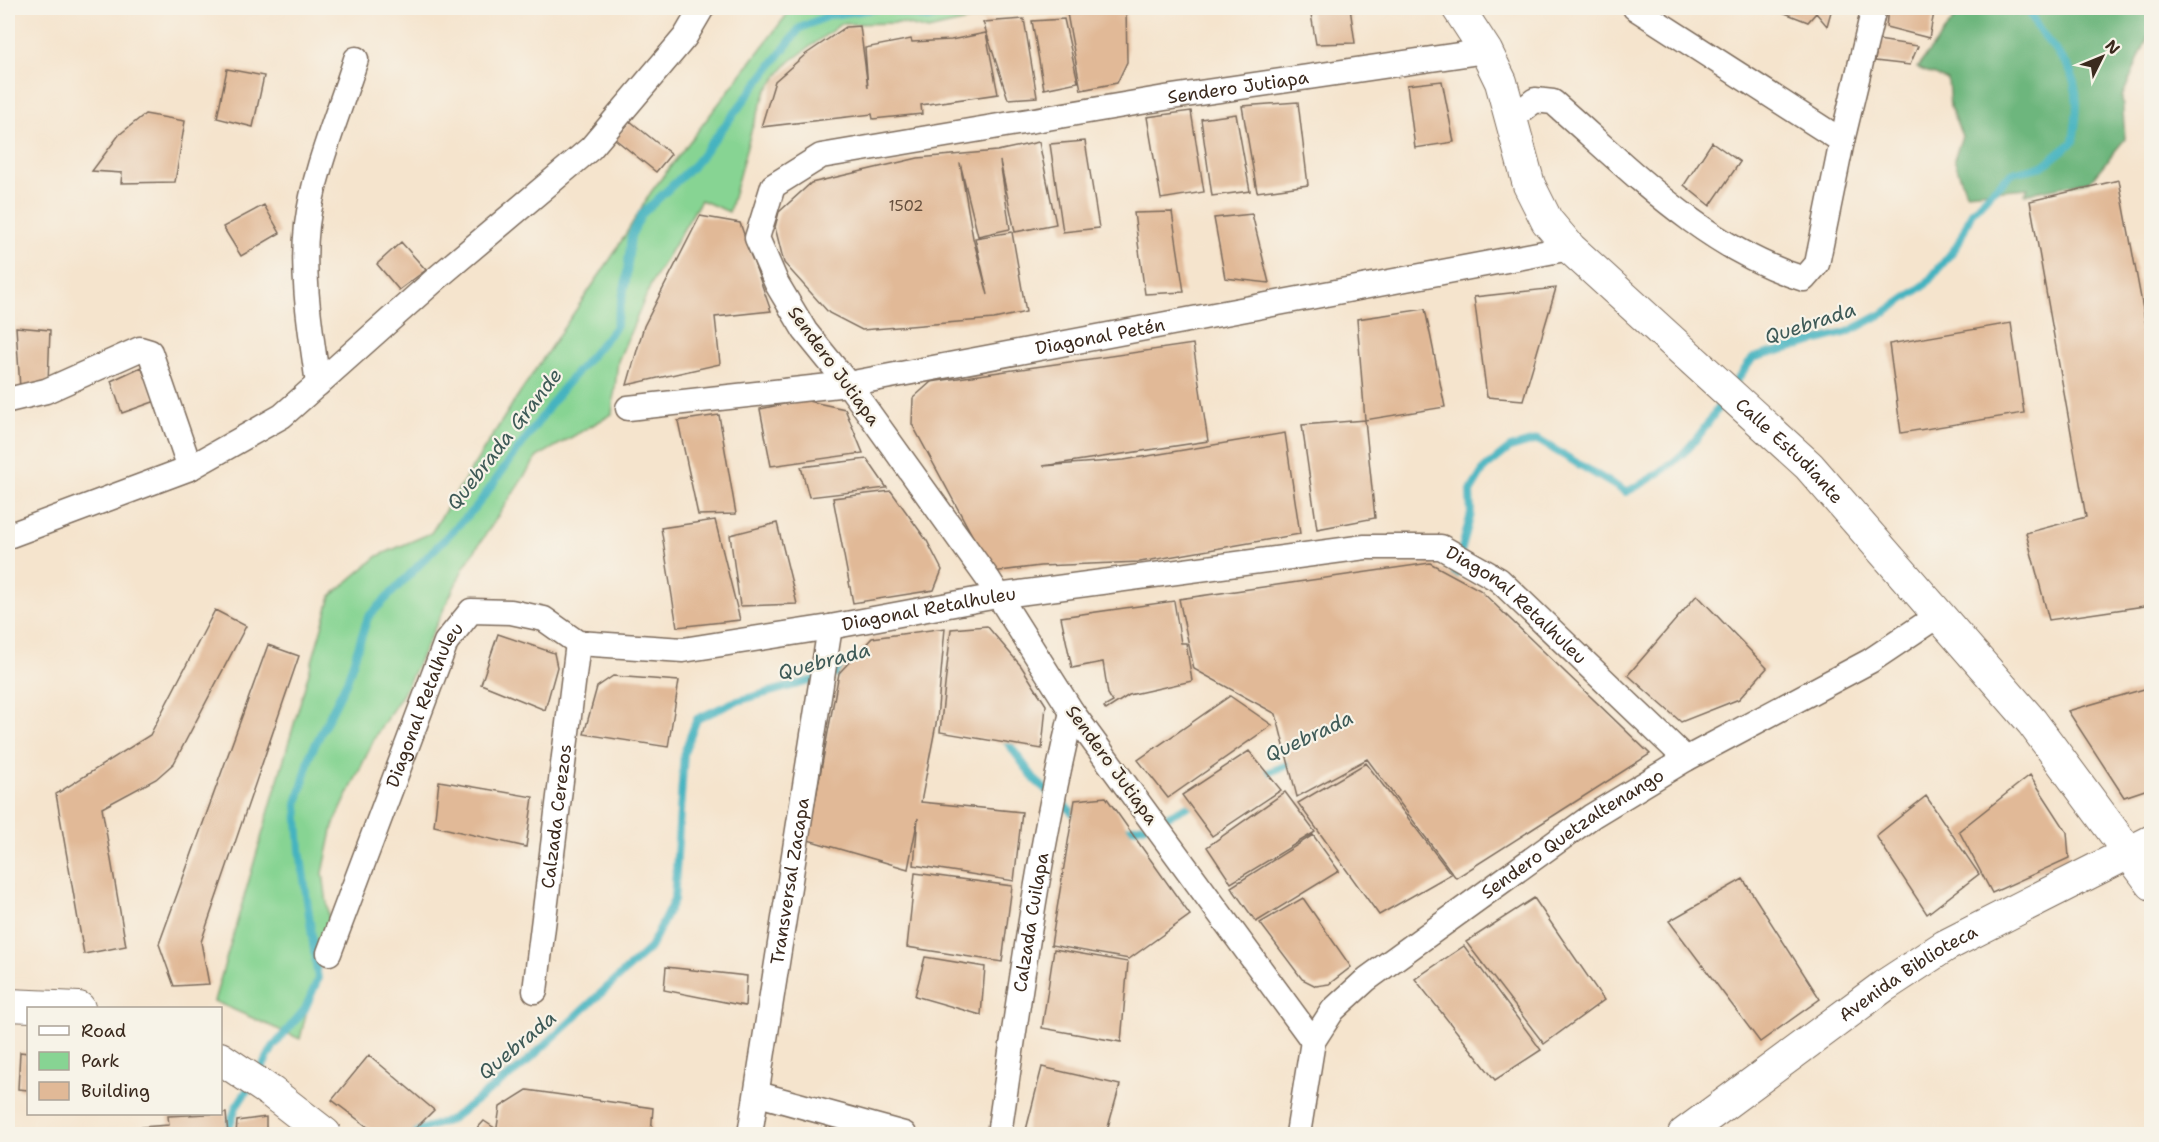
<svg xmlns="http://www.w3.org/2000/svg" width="2159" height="1142" font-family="'Shantell Sans',sans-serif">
<rect width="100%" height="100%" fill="#f7f3e8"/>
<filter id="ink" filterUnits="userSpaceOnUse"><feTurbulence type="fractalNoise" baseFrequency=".0167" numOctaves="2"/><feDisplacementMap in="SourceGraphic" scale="12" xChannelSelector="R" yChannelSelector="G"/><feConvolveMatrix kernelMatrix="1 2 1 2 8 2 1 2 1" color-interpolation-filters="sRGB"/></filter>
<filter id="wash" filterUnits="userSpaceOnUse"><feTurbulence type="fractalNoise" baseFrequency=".008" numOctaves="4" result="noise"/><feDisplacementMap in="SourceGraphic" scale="24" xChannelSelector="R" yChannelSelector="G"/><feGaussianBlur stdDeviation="1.35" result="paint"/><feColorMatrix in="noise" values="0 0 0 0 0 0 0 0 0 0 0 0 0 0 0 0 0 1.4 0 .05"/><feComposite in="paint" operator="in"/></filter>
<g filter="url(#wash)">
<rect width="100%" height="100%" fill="#f5e4cd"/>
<path fill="#87d493" stroke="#617f58" stroke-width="1.5" d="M792,8H1056L1005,12L928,30L901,23L841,24L788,63L766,91L752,128L729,212L701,200L652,282L618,361L612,414L537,457L464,567L403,694L377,733L333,826L323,873L329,919L300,1039L214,1001L331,596L378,556L431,533L515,400L613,255L651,192Z"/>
<path fill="#6db67d" stroke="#54704e" stroke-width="1.5" d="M1962,8H2151V30L2122,97L2125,139L2090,181L2025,194L2028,188L1966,193L1954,159L1962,136L1950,107L1948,80L1917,68Z"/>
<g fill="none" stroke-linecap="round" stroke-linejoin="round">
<path stroke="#45b3c0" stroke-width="8" d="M886,8L928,18L965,8
M1732,387L1753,358L1848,332L1886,312L1926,284L1957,246L1972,212L1994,189L2012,173L2043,166L2073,142C2077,116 2081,89 2067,65C2054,46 2035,31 2029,8
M1452,586L1471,514L1470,492L1484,469L1510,448L1538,440L1626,492C1676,467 1696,445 1724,398
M1002,735L1036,781L1080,819
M1257,777L1298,761
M1118,829C1147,831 1173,813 1198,801
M258,1075L273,1047L305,1009L318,979L300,850L297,804L311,753L347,681L368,617L476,507L563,388L615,328L626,281L631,236L642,214L695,164L800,28L830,15L881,8
M227,1134L236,1107L250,1086
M408,1134L450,1120L521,1067L650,948L674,900L684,753L697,719L734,702L849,670"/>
</g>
<g id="blocks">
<path fill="#e1b997" d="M1066,8H1126L1127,62L1117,83L1081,90Z
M1310,8H1350L1355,43L1316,44Z
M1785,8H1832L1827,26L1816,13L1808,22L1782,12Z
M1888,8H1935L1929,38L1886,27Z
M1024,19L1037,97L1008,99L983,22Z
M1064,19L1078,82L1044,89L1032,21Z
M860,26L868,88L865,48L911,39L912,42L951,40L986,33L998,94L921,105L922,114L873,119L872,114L761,127L775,81L806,54L846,27Z
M1878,40L1918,46L1910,65L1875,61Z
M227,69L264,76L253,127L217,118Z
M1442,81L1454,142L1415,148L1407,85Z
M1298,102L1308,185L1257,192L1242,106Z
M1191,111L1204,192L1161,199L1147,117Z
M145,114L185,121L175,182L121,183L122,173L92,171L119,135Z
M1236,114L1250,191L1212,196L1201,119Z
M630,121L671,154L656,172L615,139Z
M8,130H15L9,163H8Z
M1085,141L1099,228L1063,232L1050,144Z
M1039,142L1056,224L1015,232L1000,161L1010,229L978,236L960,163L973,238L988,295L975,238L1012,232L1026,312L994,319L862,330L829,313L784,263L775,227L779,212L811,183L918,158L997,151Z
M1712,142L1740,162L1710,206L1684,185Z
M2119,180L2151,352V605L2049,620L2026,533L2086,517L2030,201Z
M264,205L280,233L241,256L223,227Z
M1172,212L1184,292L1145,294L1134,213Z
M1252,214L1269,283L1225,278L1214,218Z
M700,216L740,223L771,311L715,317L720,364L627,385L644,326Z
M401,242L426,270L399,290L377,264Z
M1556,288L1523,400L1487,397L1474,297Z
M1425,309L1445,407L1365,420L1357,319Z
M2011,323L2024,413L1901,433L1889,344Z
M16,327L50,330L48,383L20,388Z
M1193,344L1208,441L1043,466L1124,460L1285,433L1300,534L1140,562L1040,566L992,572L912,424L913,398L931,382Z
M141,367L156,401L122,413L111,381Z
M803,400L845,409L863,453L771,466L760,409Z
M719,415L736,514L698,515L678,421Z
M1365,420L1375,518L1317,529L1302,425Z
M867,459L887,488L809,497L801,467Z
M891,491L927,541L942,570L934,590L853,603L833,498Z
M715,520L740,620L677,627L661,528Z
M777,523L797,604L740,606L730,535Z
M1430,563L1480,590L1650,754L1456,878L1367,759L1297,797L1276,714L1194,669L1179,599Z
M1697,595L1767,668L1739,699L1681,722L1628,675Z
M1174,601L1181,643H1186L1192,681L1129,695L1106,710L1104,707L1113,702L1108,694L1103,662L1072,668L1061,617Z
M215,610L246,626L174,763L156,779L102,808L126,946L84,954L56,794L150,735Z
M987,626L1021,666L1046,705L1042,749L940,732L951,629Z
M945,628L937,719L921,802L1022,812L1014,881L914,865L918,818L908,869L808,840L839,673L872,638Z
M498,634L554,653L557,667L545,710L481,684Z
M268,645L299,656L201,942L209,984L174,986L159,944Z
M613,676L679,681L668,747L584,734L597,687Z
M2151,687V788L2124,797L2068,711Z
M1230,696L1272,725L1168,798L1138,760Z
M1249,751L1281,790L1212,836L1182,795Z
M1366,763L1451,874L1379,915L1298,803Z
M2030,775L2067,832L2069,858L1992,893L1959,831Z
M439,781L533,797L526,847L434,826Z
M1285,792L1315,832L1231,883L1207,847Z
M1926,796L1979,874L1927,914L1876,836Z
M1106,797L1190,915L1129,959L1051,945L1075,800Z
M1313,835L1339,871L1256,922L1231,887Z
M915,873L1012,886L1002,962L907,947Z
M1743,879L1820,999L1760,1042L1669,921Z
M1303,898L1351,967L1329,984L1316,986L1302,979L1260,923Z
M1534,898L1604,1000L1544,1044L1466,942Z
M1464,946L1541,1050L1495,1080L1415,979Z
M1054,949L1128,962L1121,1042L1042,1028Z
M925,957L985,967L981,1015L915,996Z
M666,967L747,976L745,1006L664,990Z
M20,1052L28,1053V1090L18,1089Z
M369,1055L434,1110L410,1134H377L332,1100Z
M1042,1067L1120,1085L1106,1134H1025Z
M527,1090L653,1108L651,1134H496L500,1107Z
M226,1113L228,1134H141L142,1127L169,1125L168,1116Z
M266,1117V1134H236L237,1121Z
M484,1121L496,1129L493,1134H472Z"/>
</g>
</g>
<g filter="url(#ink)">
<use href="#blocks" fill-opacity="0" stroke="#7c6b5b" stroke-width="1.5"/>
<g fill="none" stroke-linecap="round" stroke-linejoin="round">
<defs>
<g id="minor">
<path d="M1635,8L1842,141"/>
<path d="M1511,119L1535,100L1553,102C1630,169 1705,249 1804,279L1817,264L1842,141L1874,8"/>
<path d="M318,384C311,332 301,278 307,225C314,169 339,113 356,59"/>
<path d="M8,400L46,391L140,349L150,352L190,468"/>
<path id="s1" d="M628,408L848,384L1570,248"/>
<path d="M8,536L190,468L282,416L437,278L591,148L685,37L702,8"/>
<path id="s2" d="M329,953L446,642L471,611L511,612L544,619L578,643L683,650L830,627L997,596L1365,547H1441L1499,580L1686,759"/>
<path id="s3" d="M535,991L578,643"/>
<path id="s4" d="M1313,1041L1072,712L988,579L848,384L805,331L777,284L757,238L773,186L821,156L1165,98L1486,51"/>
<path d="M758,1094L904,1134"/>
<path id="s5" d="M750,1134L830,627"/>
<path id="s6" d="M999,1134C1020,993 1038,851 1072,712"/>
<path id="s7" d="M1298,1134L1313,1041L1333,1010L1367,979L1592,816L1686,759L1870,661L1940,614"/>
</g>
<g id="tertiary">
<path id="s8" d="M1458,8L1486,51L1501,82L1529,185L1547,221L1570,248L1809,466L2032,722L2152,884"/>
<path d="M8,1005L79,1008"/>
<path d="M220,1058L271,1092L325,1134"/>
<path id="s9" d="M1684,1134L1884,986L1945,946L2152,841"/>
</g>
</defs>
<use href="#minor" stroke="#7c6b5b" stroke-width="27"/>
<use href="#tertiary" stroke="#7c6b5b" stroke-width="34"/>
<use href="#minor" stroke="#fff" stroke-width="24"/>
<use href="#tertiary" stroke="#fff" stroke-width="32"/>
</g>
</g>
<g text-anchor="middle" stroke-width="4.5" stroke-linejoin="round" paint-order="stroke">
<g font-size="15" fill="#644e3c">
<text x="906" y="211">1502</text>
</g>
<g font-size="18" fill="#3b2a1e" stroke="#f7f3e8">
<text dy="6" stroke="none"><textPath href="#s4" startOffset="1512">Sendero Jutiapa</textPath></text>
<text dy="6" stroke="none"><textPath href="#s1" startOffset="478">Diagonal Petén</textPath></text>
<text transform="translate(834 366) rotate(54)" y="6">Sendero Jutiapa</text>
<text dy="6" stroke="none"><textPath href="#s8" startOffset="567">Calle Estudiante</textPath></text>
<text dy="6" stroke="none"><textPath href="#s2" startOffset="1454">Diagonal Retalhuleu</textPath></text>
<text dy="6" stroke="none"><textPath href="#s2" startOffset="842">Diagonal Retalhuleu</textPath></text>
<text dy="6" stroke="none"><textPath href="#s2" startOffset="266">Diagonal Retalhuleu</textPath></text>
<text transform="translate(1112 765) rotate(54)" y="6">Sendero Jutiapa</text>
<text dy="6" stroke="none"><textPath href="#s3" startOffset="176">Calzada Cerezos</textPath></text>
<text dy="6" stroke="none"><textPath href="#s7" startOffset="429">Sendero Quetzaltenango</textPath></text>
<text dy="6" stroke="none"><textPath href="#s5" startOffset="256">Transversal Zacapa</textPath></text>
<text dy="6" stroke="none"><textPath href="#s6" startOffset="214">Calzada Cuilapa</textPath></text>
<text dy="6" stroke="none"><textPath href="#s9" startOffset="276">Avenida Biblioteca</textPath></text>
</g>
<g font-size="20" font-style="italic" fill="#3e5a57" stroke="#f7f3e8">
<text transform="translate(1810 323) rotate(-18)" y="7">Quebrada</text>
<text transform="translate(504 439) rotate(-52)" y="7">Quebrada Grande</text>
<text transform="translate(824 661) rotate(-15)" y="7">Quebrada</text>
<text transform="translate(1309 736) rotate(-25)" y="7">Quebrada</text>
<text transform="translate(517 1045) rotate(-40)" y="7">Quebrada</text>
</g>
</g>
<rect width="2159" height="1142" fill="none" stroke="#f7f3e8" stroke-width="30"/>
<rect x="27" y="1007" width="195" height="108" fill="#f7f3e8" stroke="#aca397" stroke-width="1.5"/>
<rect x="39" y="1026" width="30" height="9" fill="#ffffff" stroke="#aca397" stroke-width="1.5"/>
<text x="81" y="1037" font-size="18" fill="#3b2a1e">Road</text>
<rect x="39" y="1052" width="30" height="18" fill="#87d493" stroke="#aca397" stroke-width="1.5"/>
<text x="81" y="1067" font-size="18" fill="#3b2a1e">Park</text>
<rect x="39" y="1082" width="30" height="18" fill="#e1b997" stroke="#aca397" stroke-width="1.5"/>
<text x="81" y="1097" font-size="18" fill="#3b2a1e">Building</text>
<g transform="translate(2102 57) rotate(47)" stroke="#f7f3e8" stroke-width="4.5" paint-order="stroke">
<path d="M0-4.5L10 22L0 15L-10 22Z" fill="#3b2a1e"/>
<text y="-9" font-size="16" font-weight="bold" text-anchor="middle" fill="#3b2a1e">N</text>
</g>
</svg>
